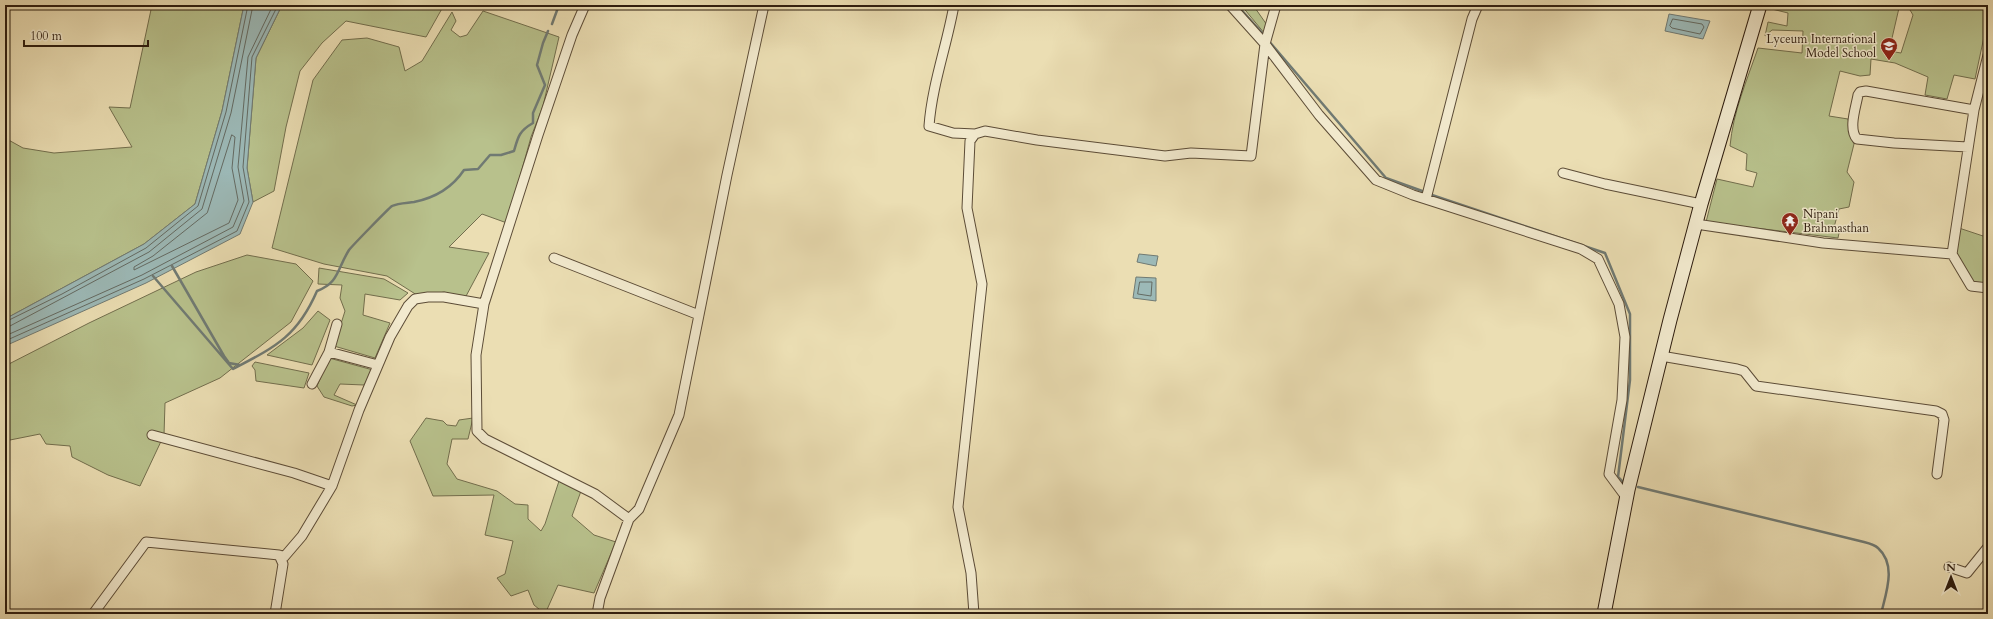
<svg xmlns="http://www.w3.org/2000/svg" width="1993" height="619" font-family="Cardo,serif">
<rect width="100%" height="100%" fill="#ebdeb3"/>
<filter id="stains"><feTurbulence type="fractalNoise" baseFrequency=".005" numOctaves="4"/><feColorMatrix values="0 0 0 0 .2 0 0 0 0 .09 0 0 0 0 .02 0 0 0 .5 -.17"/></filter>
<radialGradient id="worn" r=".72"><stop offset=".6" stop-color="#630" stop-opacity="0"/><stop offset="1" stop-color="#630" stop-opacity=".3"/></radialGradient>
<path fill="#b8c18c" stroke="#726e4d" d="M152,5H244L222,111L195,204L144,244L5,319V138L23,148L54,153L132,147L109,107L130,108Z
M282,5H444L426,37L346,21L322,43L300,71L286,127L274,191L253,202L247,168L256,58Z
M1241,5H1253L1267,25L1265,34Z
M1773,5L1804,6L1805,5H1878L1880,7C1886,4 1893,4 1899,8L1889,51L1901,53L1913,15L1907,5H1923L1944,8L1945,5H1988V18L1975,79L1954,75L1947,99L1925,95L1928,77L1895,63L1871,59L1870,75L1860,76L1840,71L1829,116L1848,119L1854,144L1847,172L1854,182L1849,207L1839,209L1833,231L1839,233L1838,238L1706,222L1717,179L1753,187L1757,173L1746,170L1747,154L1730,146C1733,112 1747,80 1758,48L1802,53L1803,31L1772,30L1765,36L1768,22L1787,26L1788,13L1772,9Z
M483,11L559,37L543,106L531,137L507,223L482,214L449,247L489,253L465,298L444,292L420,297L387,276L324,264L272,248L313,80L342,40L367,38L399,47L405,71L422,61L452,12L456,21L451,30L460,37L467,35Z
M1959,228L1983,236L1988,234V286L1973,284L1954,252Z
M247,255L296,264L313,281L291,322L220,378L165,403L164,435L140,486L108,475L72,457L70,446L46,444L40,434L5,441V366L89,323L196,272Z
M319,268L384,279L408,293L400,300L365,294L363,315L390,323L375,358L334,346L345,311L340,298L342,285L318,284Z
M318,311L330,320L312,365L267,355L303,328Z
M329,358L373,370L364,385L340,384L334,395L357,405L352,406L324,397L317,386Z
M255,362L309,373L304,388L256,381L255,370L252,366Z
M426,418L443,421L447,425L456,426L459,420L473,418L468,439H452L447,464L457,479L497,491L515,504L528,505V519L541,531L545,524L559,481L581,491L572,516L594,535L616,542L594,593L558,585L545,614L534,605L528,590L511,596L497,578L505,574L513,541L485,535L494,495L433,496L410,441Z"/>
<path fill="#9cb9b7" stroke="#707a73" d="M244,5H282L256,58L247,168L253,202L240,234L146,283L5,346V319L144,244L195,204L222,111Z
M1669,14L1710,21L1703,39L1665,31Z
M1139,254L1158,256L1156,266L1137,262Z
M1136,277L1156,278V301L1133,298Z"/>
<g fill="none" stroke-linecap="round" stroke-linejoin="round">
<path stroke="#646a62" stroke-width="1" d="M1673,19L1702,24L1704,27L1700,34L1672,28L1670,26Z
M232,135L235,137L232,168L238,200L229,223L134,270V267L153,256L207,213Z
M1140,282H1152L1151,296L1138,294Z
M5,322L62,294L146,248L198,206L226,112L248,5
M5,327L10,326L149,252L202,209L231,113L253,5
M5,336L142,275L233,227L244,201L238,167L248,57L273,5
M5,341L144,279L237,231L249,202L243,167L252,57L278,5"/>
<path stroke="#707a73" stroke-width="2.5" d="M1237,5L1265,36
M552,24L559,5
M1268,40L1386,178L1425,192
M1429,194L1605,253L1630,314V380L1618,477L1625,484
M172,266L224,356L229,363L240,365
M153,276L233,369C275,347 297,337 317,291C339,283 337,269 349,250C353,245 388,209 392,206C398,203 407,203 414,202C434,198 452,188 464,170L478,169L490,155H501L514,151C518,137 519,131 533,123V113L545,85L537,65L543,43L548,31
M1638,487L1864,542C1868,543 1875,545 1878,548C1897,565 1886,593 1881,614"/>
<defs>
<path id="minor" d="M585,5L572,35L538,135L484,304L476,355L477,431L485,439L595,494L629,519
M954,5C947,45 932,85 929,126L953,133L975,134
M1230,5L1265,44L1319,115L1376,180L1413,195L1581,249L1598,259L1619,304L1625,337L1622,400L1609,474L1626,497
M1968,147L1894,143L1857,139C1848,129 1856,107 1858,95L1860,92L1866,91L1974,110
M1563,173L1605,184L1701,204
M1426,199L1472,19L1478,5
M1696,224L1823,243L1952,254L1974,110L1988,55
M1952,254L1971,286L1988,288
M554,258L699,315
M329,352L337,324
M1661,356L1737,369L1744,371L1756,386L1936,411L1942,414L1944,420L1937,474
M312,384L329,352L378,365
M152,435L294,473L332,486
M1949,567L1967,573L1988,547
M93,614L146,542L279,555
M275,614L283,564L279,555L284,557L302,536L332,486L359,410L390,337L408,306L415,299L428,297H444L484,304
M597,614L600,598L629,519L639,509L679,415L727,175L764,5
M974,614L971,573L958,507L982,284L967,208L970,141L975,134L985,131L1037,140L1165,156L1191,153L1251,156L1265,44L1276,5"/>
<path id="secondary" d="M1604,614L1628,490L1670,320L1701,204L1760,5"/>
</defs>
<use href="#minor" stroke="#5c4c37" stroke-width="11"/>
<use href="#secondary" stroke="#2d1c0e" stroke-width="15"/>
<use href="#minor" stroke="#f2eace" stroke-width="9"/>
<use href="#secondary" stroke="#f2eace" stroke-width="13"/>
</g>
<defs>
<symbol id="school-pin" viewBox="-11 -11 22 30"><path d="M0 17L-7.5 6A9.5 9.5 0 1 1 7.5 6Z" fill="#8f2418" stroke="#f2eace"/><path d="M0-5L7-2L0 1L-7-2ZM-4 1L0 2.5L4 1V4Q0 6-4 4Z" fill="#fff"/></symbol>
<symbol id="temple-pin" viewBox="-11 -11 22 30"><path d="M0 17L-7.5 6A9.5 9.5 0 1 1 7.5 6Z" fill="#8f2418" stroke="#f2eace"/><path d="M0-6L5-2H3V0L6.5 2.5H4V6H1.5V3h-3V6H-4V2.5H-6.5L-3 0V-2H-5Z" fill="#fff"/></symbol>
</defs>
<g fill-rule="evenodd">
<use href="#school-pin" x="1879" y="36" width="20" height="27"/>
<use href="#temple-pin" x="1780" y="211" width="20" height="27"/>
</g>
<g text-anchor="middle" stroke-width="3" stroke-linejoin="round" paint-order="stroke">
<g font-size="12" fill="#2d1c0e" stroke="#f2eace" text-anchor="end">
<text x="1876" y="43">Lyceum International<tspan x="1876" dy="14">Model School</tspan></text>
<text x="1803" y="218" text-anchor="start">Nipani<tspan x="1803" dy="14">Brahmasthan</tspan></text>
</g>
</g>
<rect width="1993" height="619" fill="none" stroke="#ebdeb3" stroke-width="20"/>
<rect x="6" y="6" width="1981" height="607" fill="none" stroke="#2d1c0e" stroke-width="2"/>
<rect x="10" y="10" width="1973" height="599" fill="none" stroke="#2d1c0e"/>
<g transform="translate(1951 577)" stroke="#f2eace" stroke-width="3" paint-order="stroke">
<path d="M0-3L7 15L0 10L-7 15Z" fill="#2d1c0e"/>
<text y="-6" font-size="11" font-weight="bold" text-anchor="middle" fill="#2d1c0e">N</text>
</g>
<path d="M24 40v6h124v-6" fill="none" stroke="#2d1c0e" stroke-width="2"/>
<text x="30" y="40" font-size="12" fill="#2d1c0e" stroke="#f2eace" stroke-width="3" paint-order="stroke">100 m</text>
<rect width="100%" height="100%" filter="url(#stains)"/>
<rect width="100%" height="100%" fill="url(#worn)"/>
</svg>
